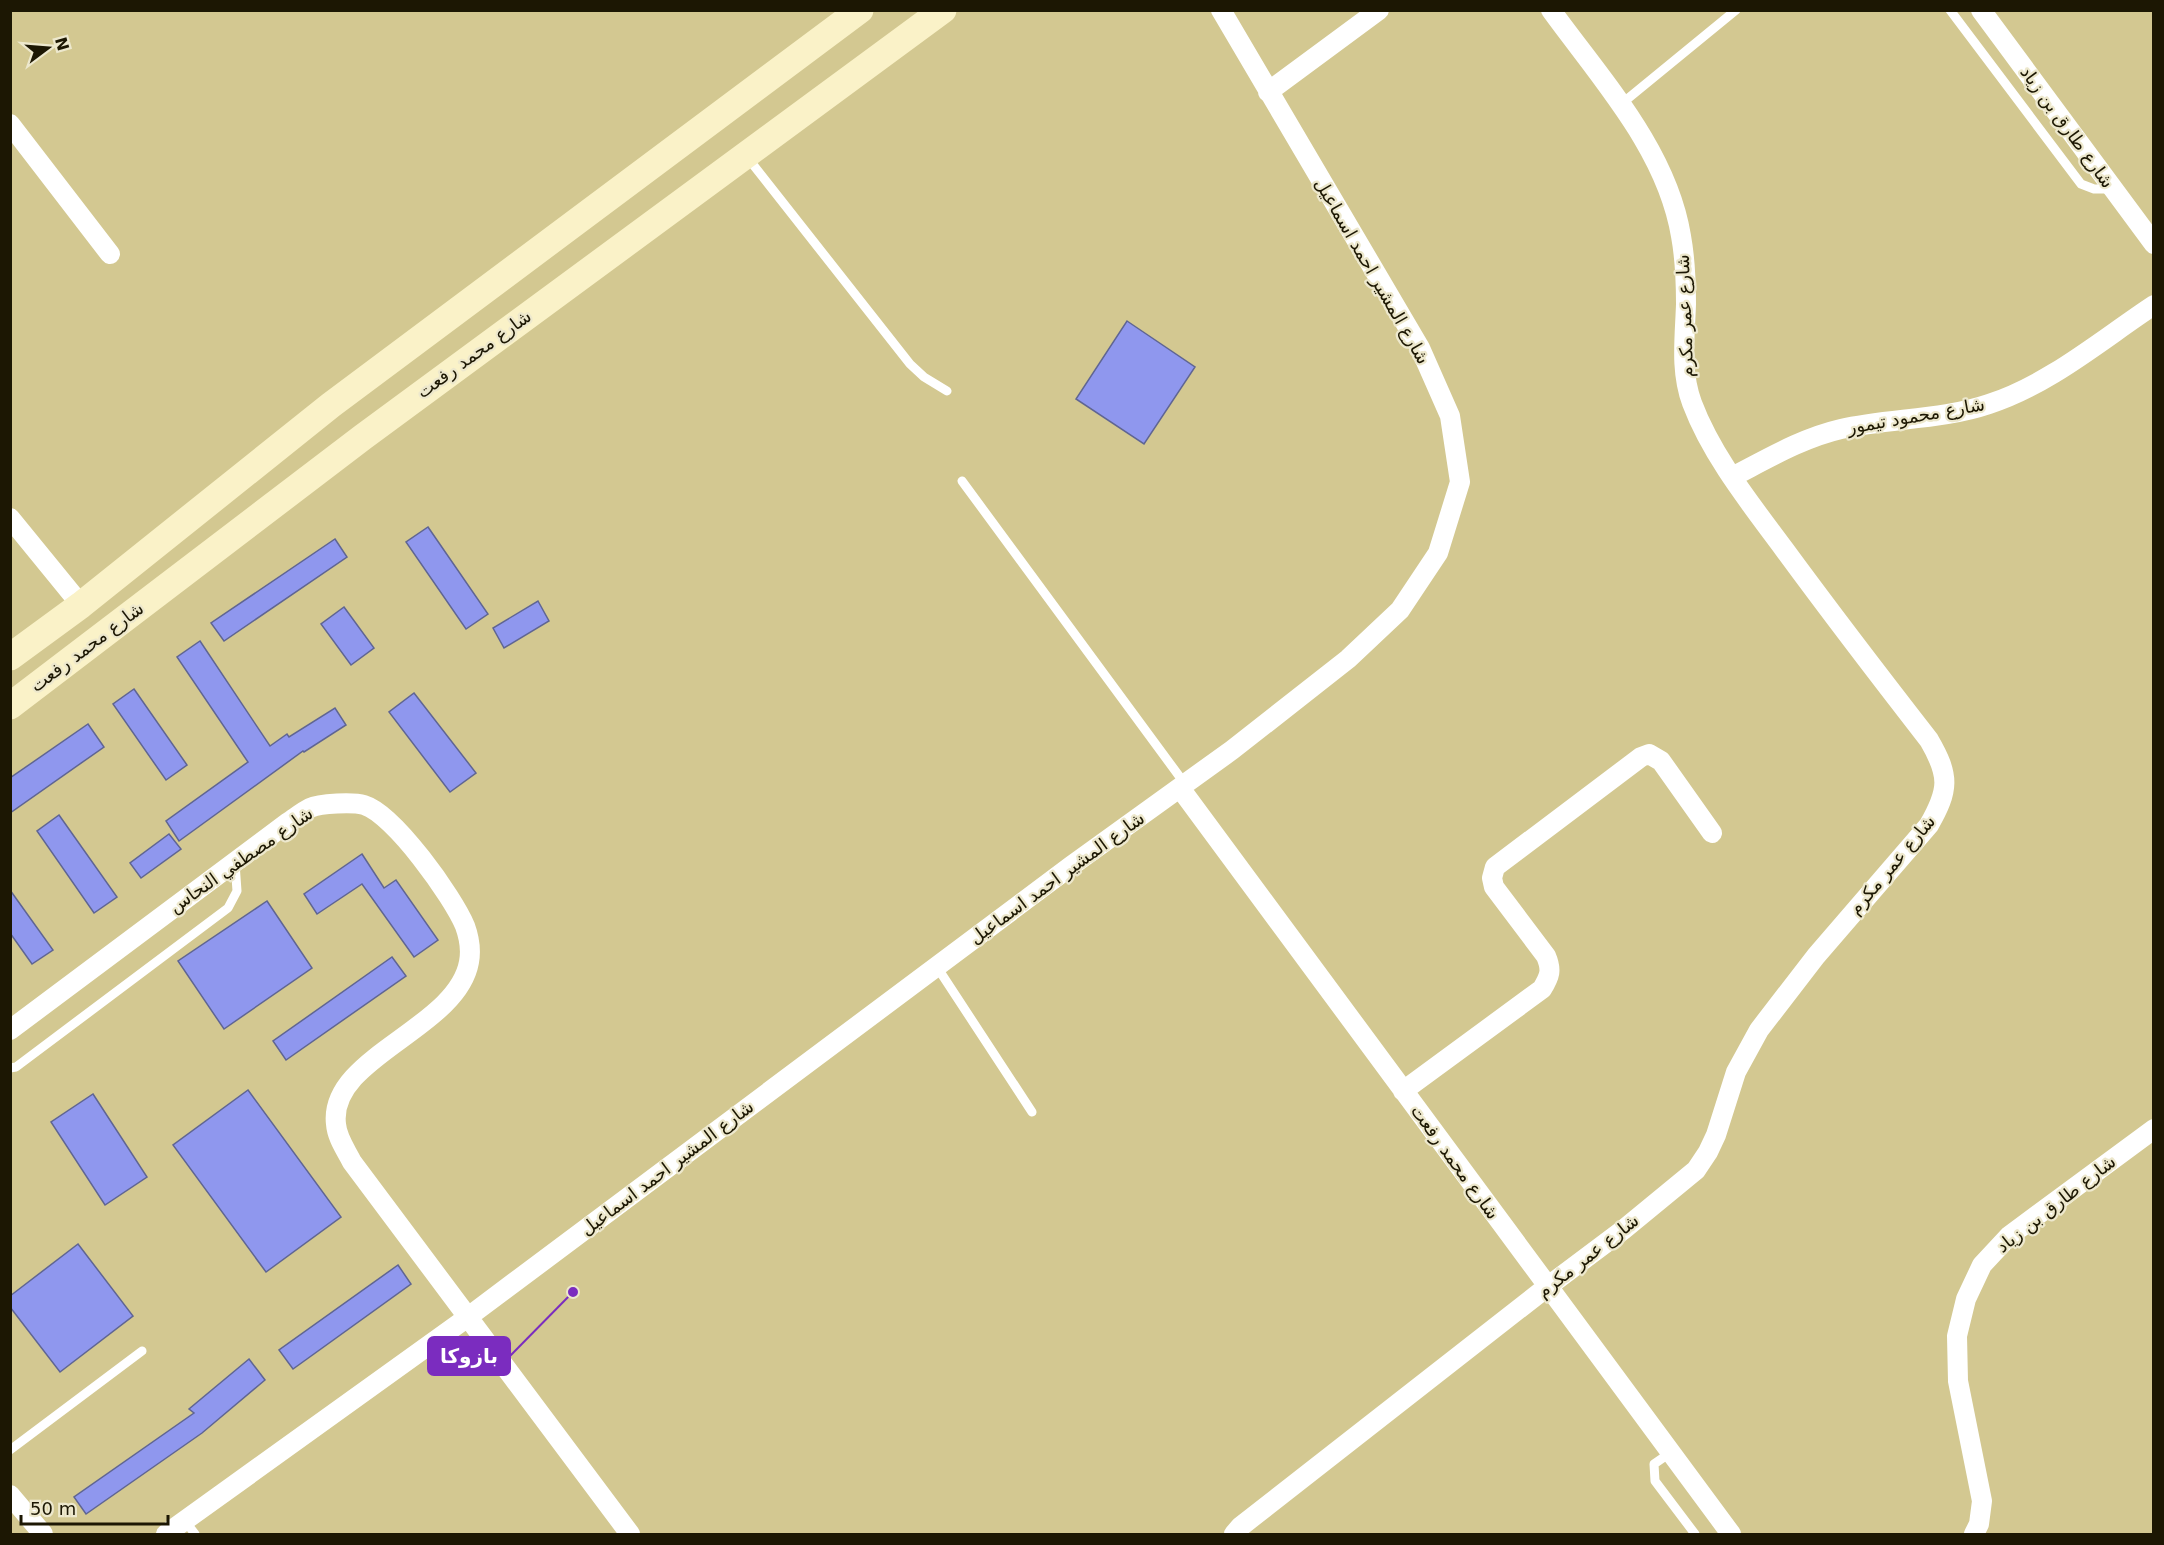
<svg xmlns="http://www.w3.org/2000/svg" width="2164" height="1545" font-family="'DejaVu Sans',Vazirmatn,sans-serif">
<rect width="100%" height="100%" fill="#d3c891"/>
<path fill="#8f97ee" stroke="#5f6592" stroke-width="1.5" d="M1127,321L1195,367L1144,444L1076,399Z
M428,527L488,614L466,629L406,542Z
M335,539L347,557L224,641L211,623Z
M538,601L549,621L504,648L493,628Z
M344,607L374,648L351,665L321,624Z
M200,641L270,746L287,734L289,737L335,708L346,725L304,752L303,751L179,841L166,821L248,762L177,657Z
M134,689L187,765L166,780L113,704Z
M414,693L476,773L450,792L389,712Z
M88,724L104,747L10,813V778Z
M59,815L117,897L94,913L37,831Z
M169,834L181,849L141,878L130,863Z
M362,854L384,888L396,880L438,940L414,957L362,884L317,914L304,894Z
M10,890L53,950L32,964L10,933Z
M267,901L312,968L224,1029L178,961Z
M392,957L406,976L286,1060L273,1041Z
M248,1090L341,1217L266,1272L173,1145Z
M93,1094L147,1177L105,1205L51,1122Z
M78,1244L133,1316L60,1372L10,1307V1296Z
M398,1265L411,1284L293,1369L279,1350Z
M249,1359L265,1380L202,1433L86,1514L74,1497L194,1413L189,1409Z"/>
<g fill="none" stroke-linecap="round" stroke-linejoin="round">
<path stroke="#fff" stroke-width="9" d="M1950,10L2081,184L2094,189H2112
M1620,105L1736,10
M747,157L910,364L924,377L947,391
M962,481L1185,784
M937,967L1032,1112
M10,1068L16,1067L228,908L237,891L235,863
M10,1450L142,1351
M1670,1453L1654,1464L1655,1481L1695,1534
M185,1521L195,1534"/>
<path stroke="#fff" stroke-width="20" d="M1981,10L2154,244
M1268,92L1379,10
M10,124L110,254
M1732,477C1767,459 1802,438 1841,429C1890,418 1942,420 1989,404C2050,384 2101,340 2154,305
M10,518L81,605
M1180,788L1731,1534
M10,1030L287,823C295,818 302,812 310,808C320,803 354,802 364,805C394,814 453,897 465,926C469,937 471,951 469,962C457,1029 328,1057 336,1124C337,1138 346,1150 352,1162L630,1534
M1403,1091L1542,989C1550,976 1552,970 1546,956L1494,887L1492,878L1495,867L1641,757L1649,754L1661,761L1712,833
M10,1495L43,1534
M166,1534L468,1317L1071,866L1232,750L1348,659L1400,610L1438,553L1460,482L1450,416L1420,348L1221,10
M1234,1534L1240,1527L1547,1287L1623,1230L1696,1170L1708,1152L1716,1135L1736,1072L1759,1030L1816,956L1929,825C1949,790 1950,776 1929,740C1880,677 1831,613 1784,549C1750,503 1712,456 1692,403C1680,371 1685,337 1686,304C1686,282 1685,258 1681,236C1667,150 1601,79 1551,10
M1974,1534L1979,1524L1982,1501L1958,1381L1957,1336L1966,1299L1982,1265L2009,1236L2154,1129"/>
<path stroke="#faf2c8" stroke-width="27" d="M10,657L81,605L331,405L860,10
M10,706L363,437L943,10"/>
</g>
<g text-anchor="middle" stroke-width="4.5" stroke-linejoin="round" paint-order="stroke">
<g font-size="18" fill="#1c1703" stroke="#ede8cd">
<text transform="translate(2067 127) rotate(54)" y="6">شارع طارق بن زياد</text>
<text transform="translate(1372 271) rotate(60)" y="6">شارع المشير احمد اسماعيل</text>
<text transform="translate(1685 316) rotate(-92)" y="6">شارع عمر مكرم</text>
<text transform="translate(474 354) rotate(-36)" y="6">شارع محمد رفعت</text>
<text transform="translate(1916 416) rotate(-10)" y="6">شارع محمود تيمور</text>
<text transform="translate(87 647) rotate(-37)" y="6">شارع محمد رفعت</text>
<text transform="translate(241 860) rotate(-35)" y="6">شارع مصطفي النحاس</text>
<text transform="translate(1892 865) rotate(-50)" y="6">شارع عمر مكرم</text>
<text transform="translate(1057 878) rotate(-36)" y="6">شارع المشير احمد اسماعيل</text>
<text transform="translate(1455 1162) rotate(54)" y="6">شارع محمد رفعت</text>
<text transform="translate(667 1168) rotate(-37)" y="6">شارع المشير احمد اسماعيل</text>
<text transform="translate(2056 1204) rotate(-38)" y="6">شارع طارق بن زياد</text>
<text transform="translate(1588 1256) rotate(-38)" y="6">شارع عمر مكرم</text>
</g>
</g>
<path fill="none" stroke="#7b2cbf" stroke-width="2" d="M573 1292L510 1356"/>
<circle fill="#7b2cbf" stroke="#ede8cd" stroke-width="2" cx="573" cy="1292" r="6"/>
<rect fill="#7b2cbf" stroke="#7b2cbf" stroke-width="2" x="428" y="1337" width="82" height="38" rx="6"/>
<g font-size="20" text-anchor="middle" font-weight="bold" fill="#fff">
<text x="469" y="1363">بازوكا</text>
</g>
<rect width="2164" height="1545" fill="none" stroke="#1c1703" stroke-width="24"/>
<g transform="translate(48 48) rotate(74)" stroke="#ede8cd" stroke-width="4.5" paint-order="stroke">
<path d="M0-4.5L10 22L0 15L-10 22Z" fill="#1c1703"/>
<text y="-9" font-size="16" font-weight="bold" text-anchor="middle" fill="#1c1703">N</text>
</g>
<path d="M21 1515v9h147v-9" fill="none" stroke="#1c1703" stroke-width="3"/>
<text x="30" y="1515" font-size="18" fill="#1c1703" stroke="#ede8cd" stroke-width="4.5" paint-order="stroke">50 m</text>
</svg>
